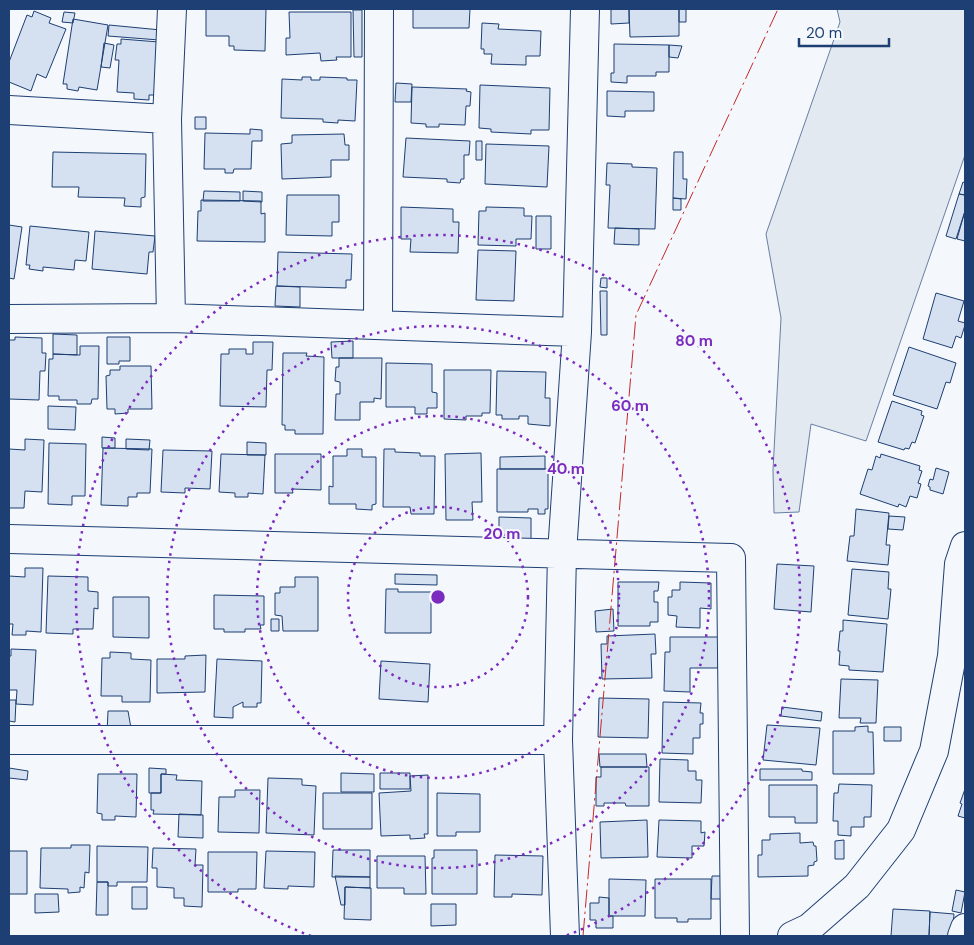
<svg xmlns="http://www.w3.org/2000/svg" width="974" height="945" font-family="'DM Sans',sans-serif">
<rect width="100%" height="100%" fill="#f4f7fb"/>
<path fill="#e3e9f0" stroke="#687fa3" d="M837,9H965V155L866,441L811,424L799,512L774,513L773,470L781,318L766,234L840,22Z"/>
<path fill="#d5e0f0" stroke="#1d3f73" d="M206,9H266L265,51L234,50V46H229V36H206Z
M413,9H470L469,28H413Z
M611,9H629V23L611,24Z
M629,9H679V36L630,37Z
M679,9H686V22H679Z
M353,10H362V57H354Z
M34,11L51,18L49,23L66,29L46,78L37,74L31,91L9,82V62L27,15L32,17Z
M64,12L75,13L73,23L62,22Z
M289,12H351V57H336L337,60L321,61L320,53L286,55V38H290Z
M73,19L108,25L97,90L79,87L78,91L67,89V84H63Z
M482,23L499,24L498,29L541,31L540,56H526V65L491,64L492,54H484V49H481Z
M109,25L161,30L159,40L108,36Z
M121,39L159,42L155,95H149V100L134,99V93L117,92L119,60H115L117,44H121Z
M104,43L114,45L110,68L101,67Z
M614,44L669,45V72H656V76H627V83L611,82V73H614Z
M669,45L682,46L678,58L669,57Z
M302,77H311V80H320V77L347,78V80H357L355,121L338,120V123L323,122V119L281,118L282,79L302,80Z
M396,83L412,84L411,102H395Z
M480,85L550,88L549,130H531V134L491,132V129L479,128Z
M412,87L467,89L466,91L471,92L470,106H466L465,125L439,124V127H426V124L411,123Z
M607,91L654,92V111H625V117L607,116Z
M195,117H206V129H195Z
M250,129L262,130V141H252L251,169H234L233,173H225V169H204L205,133L250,134Z
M344,134L345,145H349V160H331V177L282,179L281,144L292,143V135Z
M406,138L470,141L469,155H464V179H461L460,183L447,182V179L403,177Z
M476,141H482V160H476Z
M486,144L549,146L547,187L485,184Z
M53,152L146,154L145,197L141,198V207L124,206L125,198L78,197L79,187H52Z
M674,152H683V179H687L686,199L673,198Z
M607,163L632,164V167L657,168L655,229L608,228L610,185H606Z
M963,182L965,183V195L959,194Z
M204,191L240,192V201H203Z
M243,191L262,192V202L243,201Z
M959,194L965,195V211L956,239L946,236Z
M287,195H339V222H332V236L286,235Z
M673,198L681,199V210H673Z
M201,200L261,201V214L265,213V242L197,241L198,211H201Z
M401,207L453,209V222H459L458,253L410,252L411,239H401Z
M486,207L524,208V216H532L531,239H516V246L478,245L479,211H486Z
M965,211V241L957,239Z
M536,216H551V249H536Z
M9,225L22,227L14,279L9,278Z
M30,226L89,232L86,261L75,260L74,270L43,267V271L29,269L30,265H26Z
M615,228L639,229V245L614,244Z
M95,231L155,236L153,252H149L147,274L92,269Z
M478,250L516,251L514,301L476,300Z
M278,252L352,254L351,280H346V288L277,286Z
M601,278H607V288L600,287Z
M276,286L300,287V307L275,306Z
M600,291H607V335H601Z
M936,293L964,301L958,321L965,323V325L961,338L956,336L952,348L923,339Z
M53,334L77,335V355L53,354Z
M15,337L42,338V353H46L45,371H40L39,400L9,399V340H15Z
M107,337H130V361H119V364H107Z
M353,341V358H332L331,342Z
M253,342H273L272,370H267L266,407L220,406L221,354H229V349H246V354H253Z
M80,346H99L98,399H92L91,404H77V400H59V396H48L49,359H53V354L80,355Z
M909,347L956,363L950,383L946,382L937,409L893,395Z
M283,353H307L306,356L324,357L323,434H295V430H285V425H282Z
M339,358H382L381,399L374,398V402H360V420H335L336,394H340V382L335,381L336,367H339Z
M386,363L432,364V392L437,393V408H427V414H415V407H386Z
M120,366H151L152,409H128V413L115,414V409H107L106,376L110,375V370H120Z
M444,370H491L490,413H482V416H466V420L444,419Z
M497,371L546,372L545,398H550V426L528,424V416H519V419H502V415H496Z
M892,401L922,411L921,415L924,416L915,443L912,442L909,449L905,448L904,450L878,442Z
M48,406L76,407L75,430L48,429Z
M102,437L115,438V448H102Z
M25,439L44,440L42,492L25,491L24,508H9V449L25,450Z
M126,439L150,440L149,450L126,449Z
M247,442L266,443V455H247Z
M49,443L86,444L85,496H72V505L48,504Z
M103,448L152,449L150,493H137V497H128V506L101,505Z
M347,449H362V457H376V504L372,505V510L356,509V504H329V486L333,487V456H347Z
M384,449H395V452L420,453V456H435L434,514H411L410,507H383Z
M163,450L212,451L210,489L185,488V493L161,492Z
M481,453L482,502H472L473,520H446L445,454Z
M221,454L265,455L263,494L248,493V497H235V493L219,492Z
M275,454H321V490L292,489L293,493H275Z
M881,454L920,466L919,470L922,471L918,483L921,484L917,498L910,496L906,507L899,504L898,507L860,494L868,469L872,470L876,456L880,458Z
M545,456V469H500V457Z
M936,468L949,472L943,494L930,490V487L928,486L930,479L933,480Z
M497,469H548V509H545V514H538V509H528V512H497Z
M856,509L889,513L886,545H890L888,565L847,561L850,536H854Z
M889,516L905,517L903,530L888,529Z
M499,517L531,518V540L499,539Z
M777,564L814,566L811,612L774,609Z
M25,568H43L41,632L26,631V635H12L13,624H9V576L25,577Z
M852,569L889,572L888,589H891L888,619L848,615Z
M395,574L437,575V585L395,584Z
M48,576L88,577V591L98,592V609L94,608L93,629H73V634L46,633Z
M295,577H318V631H283L282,616L275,615V593H280V587H295Z
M618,582H659L658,591H654V602H658V622H650V626H618Z
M680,582L711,583V609L700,608V628L676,627L677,616L668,615V597H672V590H680Z
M386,589H398V592H431V633H385Z
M214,595L264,596V625H260L261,629H245V632H224V629H214Z
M113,597H149V638L113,637Z
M613,609L614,631L596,632L595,611Z
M271,619H279V631H271Z
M843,620L887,624L883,672L849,670V666L839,665L840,651H838L840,631H843Z
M655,634L656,654H651L652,678L602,679L601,644H607V636Z
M670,637H718V668H690V692L664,691L665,652H670Z
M11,649L36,650L33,705L16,704L17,690H9V656H11Z
M110,652L131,653V659L151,660L150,702H122V696H101L102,658H110Z
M206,655L205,692L157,693V659H185V656Z
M217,659L262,661L261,703H257V707H243V702L233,707V718L214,717Z
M381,661L430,664L428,702L379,699Z
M841,679L878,680L876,723H860L861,718H839Z
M599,698L649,699L648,738L598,737Z
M9,700H16L15,722L9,721Z
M663,702L701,703L700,713H703V724H700V738H693V754L662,753Z
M782,707L822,712L821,721L781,716Z
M108,711H128L131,728L107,733Z
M767,725L820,728L816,765L763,760Z
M868,726V732H873L874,774H833V731H855V727Z
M884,727H901V741H884Z
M599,754H646L647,767H600Z
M660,759L688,760V771H696V780H702L701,803L659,802Z
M601,767H649V806H626L625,803H604V806H596V777H601Z
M9,768L28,771L27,780L9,778Z
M149,768L166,769V774H161V793H149Z
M760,769H802V771L812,772V780H760Z
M341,773L374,774V792H341Z
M380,773H410V789H380Z
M98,774H137L136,817L115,816V820H102V814L97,813Z
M161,774L177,775L176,780L202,781L201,815L153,814L154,810H151V793H161Z
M428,775V834H424L425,838L410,839V835L381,836L379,793L411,791L410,776Z
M268,778L302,779V785L316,786L314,835L266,833Z
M839,784L872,785L871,817H864V827H851V836L838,835V821H833L834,793H838Z
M769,785H817V823H795V817H769Z
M965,789V818L958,816L962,804L960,803Z
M235,790H260L259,833L218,832L219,797H235Z
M323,793H372V829H323Z
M437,793L480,794V832H456V836H437Z
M179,814L203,815V838L178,837Z
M647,820L648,857L601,858L600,822Z
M659,820L701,821V833L705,832L704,846H692V858L657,857Z
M800,833V843L813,842L814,846H816L817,861L814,862V865L808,866V876L758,877V855H762V840H770V834Z
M844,840V859H835V841Z
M71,845H90L89,873L85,872L84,888L80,887V892L68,893V889L40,888L41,848H71Z
M97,846L148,847L147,882H117V886H108V882H97Z
M153,848L196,849L195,865H203L202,907L184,906V898H174V888L157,887V868H152Z
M333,850H370V877H332Z
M434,850H477V894H432V858H434Z
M9,851H27V894H9Z
M266,851L315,852L314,887L288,886V889L264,888Z
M208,852H257L256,889H238V892H208Z
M495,855L543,856L542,895L512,894V897H494Z
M377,856H425L426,894H404V888H377Z
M335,876L370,877V888L345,887V905H341Z
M712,876H721V899H711Z
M609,879L646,880L645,916H609Z
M655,879H711V919H688V922H677V918H655Z
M97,882H108V915H96Z
M132,887H147V909H132Z
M345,887L371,888V920L344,919Z
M956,890L965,892L961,913L952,911Z
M35,894H58L59,912L35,913Z
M599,897L609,898V916H613V928H596V920H590V903H599Z
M431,904H456V925L431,926Z
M893,909L930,911L929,936H891Z
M930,912L954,914L952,936H929Z"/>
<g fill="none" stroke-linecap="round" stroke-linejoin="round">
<defs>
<path id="street" d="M9,110L167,119
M171,318L167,119L172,9
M9,319L171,318L577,332
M378,325L379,9
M9,539L731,558L735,936
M9,740H558
M565,936L558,740L562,553L577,332L585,9
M962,936L965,928"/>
<path id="secondary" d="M792,936L809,928L857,886L901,830L934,751L952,656L959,564L965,546"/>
</defs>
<use href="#street" stroke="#1d3f73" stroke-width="30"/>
<use href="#secondary" stroke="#1d3f73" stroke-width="30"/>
<use href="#street" stroke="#f4f7fb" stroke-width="28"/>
<use href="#secondary" stroke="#f4f7fb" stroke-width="28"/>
<path stroke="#c62828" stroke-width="1" stroke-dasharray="18 4 2.5 4" stroke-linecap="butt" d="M583,936L636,315L778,9"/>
</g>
<g fill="none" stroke="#7b2cbf" stroke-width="2.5" stroke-dasharray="2.5 5">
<circle cx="438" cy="597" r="90"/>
<circle cx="438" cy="597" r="181"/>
<circle cx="438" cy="597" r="271"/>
<path d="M311 936A362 362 0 1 1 565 936"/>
</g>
<circle cx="438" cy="597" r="8" fill="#7b2cbf" stroke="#f4f7fb" stroke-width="2.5"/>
<g font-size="15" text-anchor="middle" font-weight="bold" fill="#7b2cbf" stroke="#f4f7fb" stroke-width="4" stroke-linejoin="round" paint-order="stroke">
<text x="694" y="346">80 m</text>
<text x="630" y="411">60 m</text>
<text x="566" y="474">40 m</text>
<text x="502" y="539">20 m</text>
</g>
<rect width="974" height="945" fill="none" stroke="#1d3f73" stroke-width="20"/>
<path d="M799 38v8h90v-8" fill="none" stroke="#1d3f73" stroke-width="2.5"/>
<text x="806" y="38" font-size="15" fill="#1d3f73" stroke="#f4f7fb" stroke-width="4" paint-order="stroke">20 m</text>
</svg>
